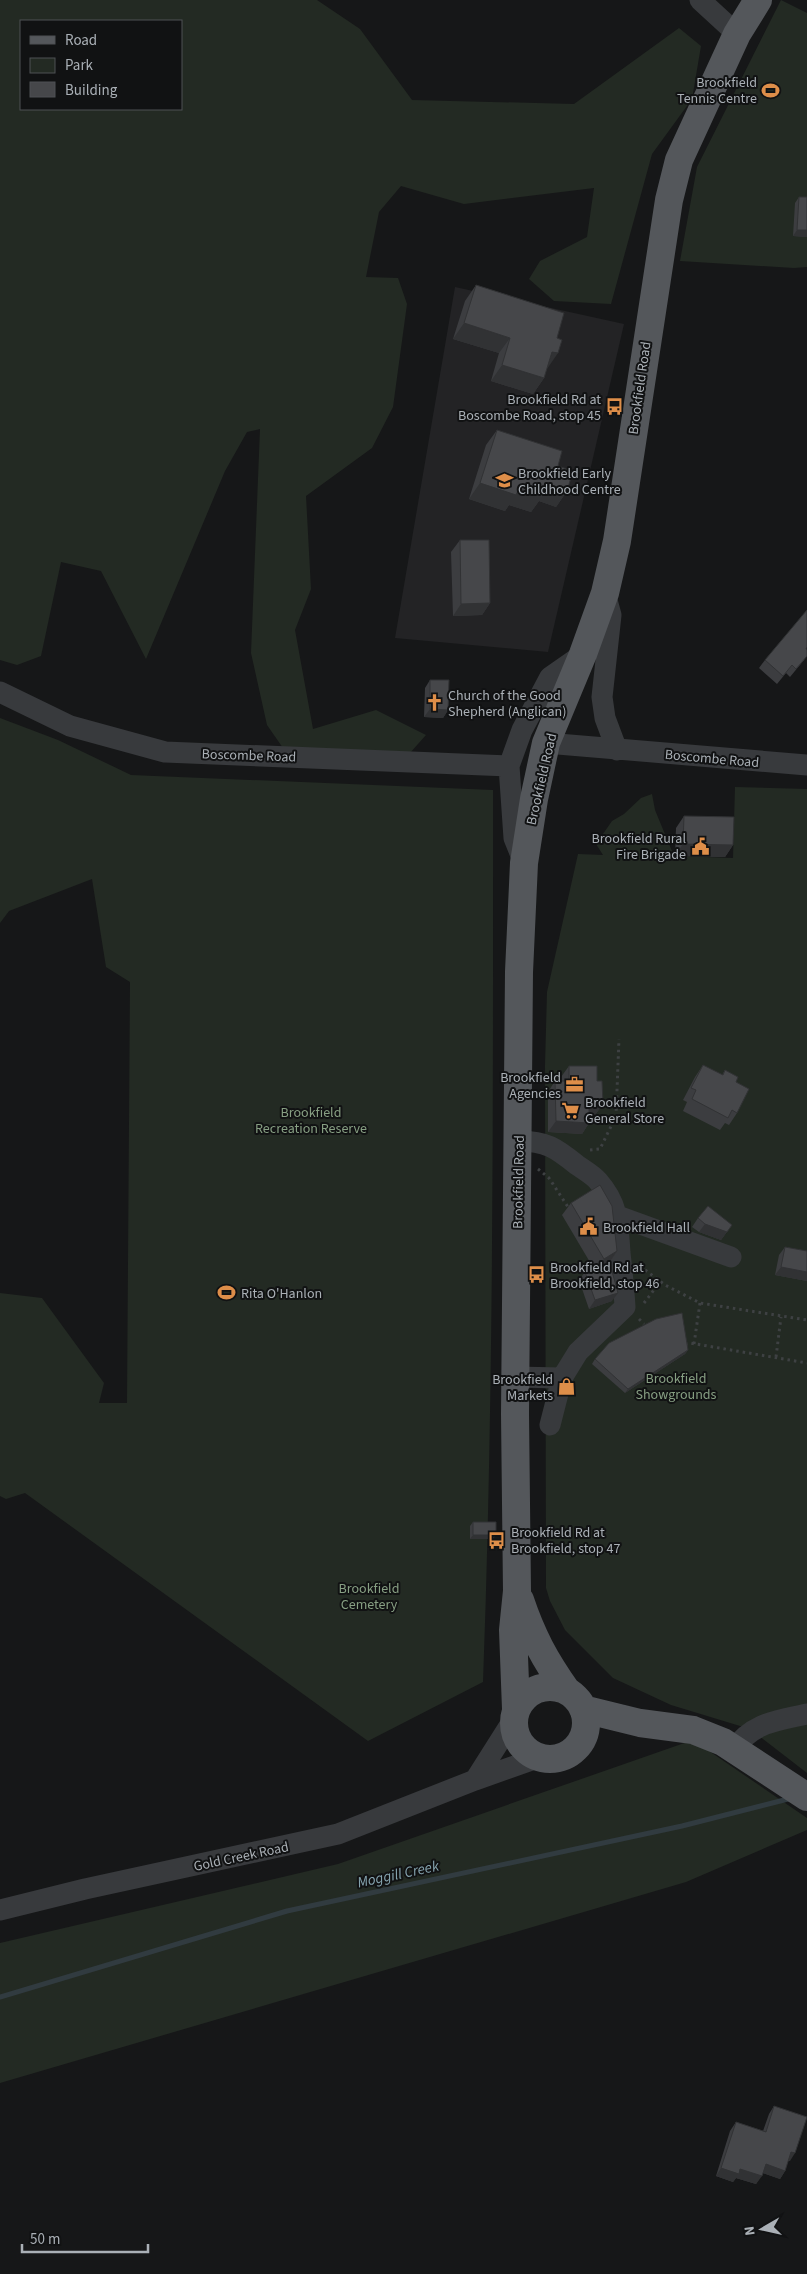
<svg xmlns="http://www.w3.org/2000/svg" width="807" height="2274" font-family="'Source Sans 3',sans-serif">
<rect width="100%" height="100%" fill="#161718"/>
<path fill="#232325" d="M455,287L624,324L548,652L395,638Z"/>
<path fill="#232a23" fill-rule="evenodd" d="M0,0H317L360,29L412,100L574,104L679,28L701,46L692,99L652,154L611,304L554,301L529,279L540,261L587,237L594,188L464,204L401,186L379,212L366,277L398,278L407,304L393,407L372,448L306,496L311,589L295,630L313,729L376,710L426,735L410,753L283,748L267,725L251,653L260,429L247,432L225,471L146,659L101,571L61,562L41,656L17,665L0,660ZM21,21H181V109H21Z
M781,0L807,13V267L794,268L680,261L697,167Z
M0,718L58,740L131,775L493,790C493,1087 494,1385 483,1682L368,1741L25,1493L6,1499L0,1496V1293L42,1298L104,1383L99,1403H127L130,982L106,967L92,879L9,911L0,923Z
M735,787L807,789V1773L750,1729L671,1705L613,1678L565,1630L550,1601L546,1588L545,1066L547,992L578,854L603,855L596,844L612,821L624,814L641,798L652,794L655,810L674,856L733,858Z
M693,1740L807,1818V1830L686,1882L0,2083V1943L338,1864Z"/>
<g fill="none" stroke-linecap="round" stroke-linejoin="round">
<path stroke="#313b40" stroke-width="5" d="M0,1997L287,1911L682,1826L792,1798"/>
<path stroke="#3e4143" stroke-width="3" stroke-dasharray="2.5 4" stroke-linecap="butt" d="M539,1076H549L556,1085
M590,1150L600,1149L616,1116L619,1039
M538,1169L549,1178L568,1207
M640,1266L665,1285L700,1303L807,1320
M644,1303L660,1282
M639,1319L644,1324
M685,1344L690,1343L807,1363
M694,1344L700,1303
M776,1357L781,1317"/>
<path stroke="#383a3d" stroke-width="21" d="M700,0L737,34
M605,593L611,615L602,697L605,718L617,750
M0,692L70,726L165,752L509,766
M546,743L807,765
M524,863L514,838L509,766L522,730L550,677L583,654
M618,1216L731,1257
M515,1377L562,1378L578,1352L625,1307C624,1289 622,1271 620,1253C618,1224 619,1205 598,1181C593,1175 584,1170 577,1165C556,1148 546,1141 519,1141
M550,1425L562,1378
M734,1749C753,1722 777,1721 807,1714
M475,1780L513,1720
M0,1910L85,1889L338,1834L475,1780L537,1758"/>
<path stroke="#54575b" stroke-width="28" d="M520,1600C532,1636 545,1660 567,1691
M514 1723a36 36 0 1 1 72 0a36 36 0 1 1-72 0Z
M516,1709L513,1630L517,1591L515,1414L519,972L524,863L534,799L546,743L583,654L605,593L617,541L669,200L679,160L737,34L758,0
M583,1709L640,1723L693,1730L723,1742L807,1797"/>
</g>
<path fill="#3c3d40" d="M799,197H807V237L793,236L795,203Z
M476,285L547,368L544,378L533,394L491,381L499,353L453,339L465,301Z
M497,430L558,466L567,491L556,507L539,501L531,512L509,505L505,511L469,499L486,445Z
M460,540L490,603L482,615L453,616L451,552Z
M806,649L804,660L790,677L786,673L777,684L759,668L765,660Z
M430,680L448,710L443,718L424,717L425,688Z
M684,816L733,845L725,857L675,856L676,828Z
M703,1065L722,1075L725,1070L736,1082L737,1113L729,1125L725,1123L720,1130L683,1111L687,1102L683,1100L695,1077Z
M569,1066L603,1104L595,1115H589V1123L582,1134L548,1132V1092L555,1081H561V1077Z
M571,1203L617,1251L609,1263L603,1266L612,1301L589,1309L579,1280L585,1272L594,1269L562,1215Z
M698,1218L732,1225L721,1240L699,1232L692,1227Z
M785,1247L807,1251V1281L775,1275L779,1255Z
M688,1350L685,1354L625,1393L592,1364L595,1359Z
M473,1522L493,1539H470V1526Z
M774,2106L790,2161H788L785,2171L780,2179L763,2173L756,2184L736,2178L733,2182L716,2176L730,2131L736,2122L763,2131L769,2114Z"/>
<path fill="#313234" d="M797,230H807V237L793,236Z
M464,323L510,338L499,353L453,339Z
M552,352L558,353L547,369Z
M502,365L544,378L533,394L491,381Z
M480,483L519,489L546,485L567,491L556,507L539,501L531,512L509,505L505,511L469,499Z
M490,603L482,615L453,616L461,604Z
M430,709L448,710L443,718L424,717Z
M683,844L733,845L725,857L675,856Z
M589,1104H603L595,1115H582Z
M556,1121L589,1123L582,1134L548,1132Z
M705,1224L732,1225L721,1240L699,1232Z
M617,1251L609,1263L595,1271L604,1259Z
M781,1267L807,1272V1281L775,1275Z
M618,1293L612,1301L589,1309L595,1300Z
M688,1350L685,1354L625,1393L628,1389Z
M473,1535H496L493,1539H470Z
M791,2152L795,2153L790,2161L786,2160Z
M766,2164L785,2171L780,2179L760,2172Z
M721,2168L740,2169L762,2176L756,2184L736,2178L733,2182L716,2176Z"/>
<path fill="#46474a" stroke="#313234" d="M799,197H807V230H797Z
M476,285L564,313L557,338L562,340L558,353L552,352L544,378L502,365L510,338L464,323Z
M497,430L562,451L558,466L573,471L567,491L546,485L542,497L519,489L516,495L480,483Z
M460,540H489L490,603L461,604Z
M807,610V647L806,649L807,650V656L796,669L792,665L783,676L765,660Z
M430,680H449L448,710L430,709Z
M684,816L734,817L733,845L683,844Z
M703,1065L723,1075L725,1070L738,1077L736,1082L749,1089L737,1113L732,1110L728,1118L692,1099L696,1090L691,1088Z
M569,1066H597V1081H602L603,1104H589V1123L556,1121L555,1081H569Z
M600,1185L612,1206L617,1251L604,1259L571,1203Z
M708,1206L732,1225L727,1232L705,1224L698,1218Z
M785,1247L807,1251V1272L781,1267Z
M610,1264L618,1293L595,1300L585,1272Z
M682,1313L688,1350L628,1389L595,1359L609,1343L656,1319Z
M473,1522H496V1535H473Z
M774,2106L807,2117L795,2153L791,2152L785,2171L766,2164L762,2176L740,2169L739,2174L721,2168L736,2122L766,2132Z"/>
<defs>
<symbol id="stadium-bare" viewBox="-9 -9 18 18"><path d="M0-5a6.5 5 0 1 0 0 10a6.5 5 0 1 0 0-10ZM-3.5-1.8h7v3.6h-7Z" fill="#de8e49" stroke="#111213" stroke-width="2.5" paint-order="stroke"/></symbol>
<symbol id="bus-bare" viewBox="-9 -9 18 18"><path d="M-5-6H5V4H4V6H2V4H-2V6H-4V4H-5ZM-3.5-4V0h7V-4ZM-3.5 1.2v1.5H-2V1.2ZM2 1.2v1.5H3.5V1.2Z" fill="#de8e49" stroke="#111213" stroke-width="2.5" paint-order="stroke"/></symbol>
<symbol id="school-bare" viewBox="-9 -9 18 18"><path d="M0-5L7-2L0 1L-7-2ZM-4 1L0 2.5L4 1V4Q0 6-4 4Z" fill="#de8e49" stroke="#111213" stroke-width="2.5" paint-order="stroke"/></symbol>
<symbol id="church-bare" viewBox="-9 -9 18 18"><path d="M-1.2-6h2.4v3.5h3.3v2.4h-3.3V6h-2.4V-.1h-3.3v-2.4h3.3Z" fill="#de8e49" stroke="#111213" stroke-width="2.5" paint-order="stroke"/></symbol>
<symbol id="civic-bare" viewBox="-9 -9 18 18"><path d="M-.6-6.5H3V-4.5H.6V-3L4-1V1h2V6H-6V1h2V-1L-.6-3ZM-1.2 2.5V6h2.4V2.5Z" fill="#de8e49" stroke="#111213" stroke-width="2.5" paint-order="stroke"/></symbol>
<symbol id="office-bare" viewBox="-9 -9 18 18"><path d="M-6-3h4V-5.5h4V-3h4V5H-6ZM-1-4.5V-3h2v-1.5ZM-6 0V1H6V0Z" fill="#de8e49" stroke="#111213" stroke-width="2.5" paint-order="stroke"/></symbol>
<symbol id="supermarket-bare" viewBox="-9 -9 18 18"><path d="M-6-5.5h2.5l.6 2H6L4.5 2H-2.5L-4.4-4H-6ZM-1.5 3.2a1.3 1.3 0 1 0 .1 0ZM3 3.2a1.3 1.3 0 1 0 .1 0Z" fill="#de8e49" stroke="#111213" stroke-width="2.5" paint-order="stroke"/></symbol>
<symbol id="shop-bare" viewBox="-9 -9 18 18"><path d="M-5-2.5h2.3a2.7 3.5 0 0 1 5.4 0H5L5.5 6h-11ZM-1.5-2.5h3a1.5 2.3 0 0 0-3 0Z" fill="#de8e49" stroke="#111213" stroke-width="2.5" paint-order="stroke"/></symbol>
</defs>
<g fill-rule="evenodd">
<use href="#stadium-bare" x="758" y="78" width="25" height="25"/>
<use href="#bus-bare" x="602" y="394" width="25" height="25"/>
<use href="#school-bare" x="492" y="468" width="25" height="25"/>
<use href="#church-bare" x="422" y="690" width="25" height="25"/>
<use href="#civic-bare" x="688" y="834" width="25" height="25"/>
<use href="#office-bare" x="562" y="1072" width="25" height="25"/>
<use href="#supermarket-bare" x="558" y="1098" width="25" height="25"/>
<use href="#civic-bare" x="576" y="1214" width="25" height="25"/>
<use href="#bus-bare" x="524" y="1262" width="25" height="25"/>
<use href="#stadium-bare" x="214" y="1280" width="25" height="25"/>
<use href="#shop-bare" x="554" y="1374" width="25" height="25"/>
<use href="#bus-bare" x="484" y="1528" width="25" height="25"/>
</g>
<g text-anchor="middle" stroke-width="4" stroke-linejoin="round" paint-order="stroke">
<g font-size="14" fill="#aab0b6" stroke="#111213" text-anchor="start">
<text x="757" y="87" text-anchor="end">Brookfield<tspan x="757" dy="16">Tennis Centre</tspan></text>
<text x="601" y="404" text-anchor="end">Brookfield Rd at<tspan x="601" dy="16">Boscombe Road, stop 45</tspan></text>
<text x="518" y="478">Brookfield Early<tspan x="518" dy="16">Childhood Centre</tspan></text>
<text x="448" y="700">Church of the Good<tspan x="448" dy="16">Shepherd (Anglican)</tspan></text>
<text x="686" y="843" text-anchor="end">Brookfield Rural<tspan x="686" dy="16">Fire Brigade</tspan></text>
<text x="561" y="1082" text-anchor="end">Brookfield<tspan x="561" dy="16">Agencies</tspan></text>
<text x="585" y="1107">Brookfield<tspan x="585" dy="16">General Store</tspan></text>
<text x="603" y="1232">Brookfield Hall</text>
<text x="550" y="1272">Brookfield Rd at<tspan x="550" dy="16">Brookfield, stop 46</tspan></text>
<text x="241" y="1298">Rita O'Hanlon</text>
<text x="553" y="1384" text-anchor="end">Brookfield<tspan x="553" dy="16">Markets</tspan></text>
<text x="511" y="1537">Brookfield Rd at<tspan x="511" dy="16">Brookfield, stop 47</tspan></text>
</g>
<g font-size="14" fill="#aab0b6" stroke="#111213">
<text transform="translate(639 388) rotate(-82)" y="5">Brookfield Road</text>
<text transform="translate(249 755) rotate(2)" y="5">Boscombe Road</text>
<text transform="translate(712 758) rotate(5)" y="5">Boscombe Road</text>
<text transform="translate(541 779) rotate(-77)" y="5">Brookfield Road</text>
<text transform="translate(518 1182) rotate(-89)" y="5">Brookfield Road</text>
<text transform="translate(241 1856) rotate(-12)" y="5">Gold Creek Road</text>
</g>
<g font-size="14" fill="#879f83" stroke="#111213">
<text x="311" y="1117">Brookfield<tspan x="311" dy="16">Recreation Reserve</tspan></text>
<text x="676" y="1383">Brookfield<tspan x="676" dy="16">Showgrounds</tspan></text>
<text x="369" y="1593">Brookfield<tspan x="369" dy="16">Cemetery</tspan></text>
</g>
<g font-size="15" font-style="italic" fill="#85a3ae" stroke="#111213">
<text transform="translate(398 1874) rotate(-12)" y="5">Moggill Creek</text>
</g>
</g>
<rect x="20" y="20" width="162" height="90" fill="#111213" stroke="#4e5154"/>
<rect x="30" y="36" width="25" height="8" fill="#54575b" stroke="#4e5154"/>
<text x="65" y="45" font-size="15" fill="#aab0b6">Road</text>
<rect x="30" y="58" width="25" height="15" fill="#232a23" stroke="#4e5154"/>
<text x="65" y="70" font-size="15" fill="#aab0b6">Park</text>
<rect x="30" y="82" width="25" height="15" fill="#46474a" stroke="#4e5154"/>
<text x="65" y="95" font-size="15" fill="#aab0b6">Building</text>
<g transform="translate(762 2229) rotate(261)" stroke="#111213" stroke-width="4" paint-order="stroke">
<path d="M0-4L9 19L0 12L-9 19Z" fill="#aab0b6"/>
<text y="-8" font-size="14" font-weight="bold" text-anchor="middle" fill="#aab0b6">N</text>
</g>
<path d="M22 2244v8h126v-8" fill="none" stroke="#aab0b6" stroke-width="2.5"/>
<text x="30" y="2244" font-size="15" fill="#aab0b6" stroke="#111213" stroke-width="4" paint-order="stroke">50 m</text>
</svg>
